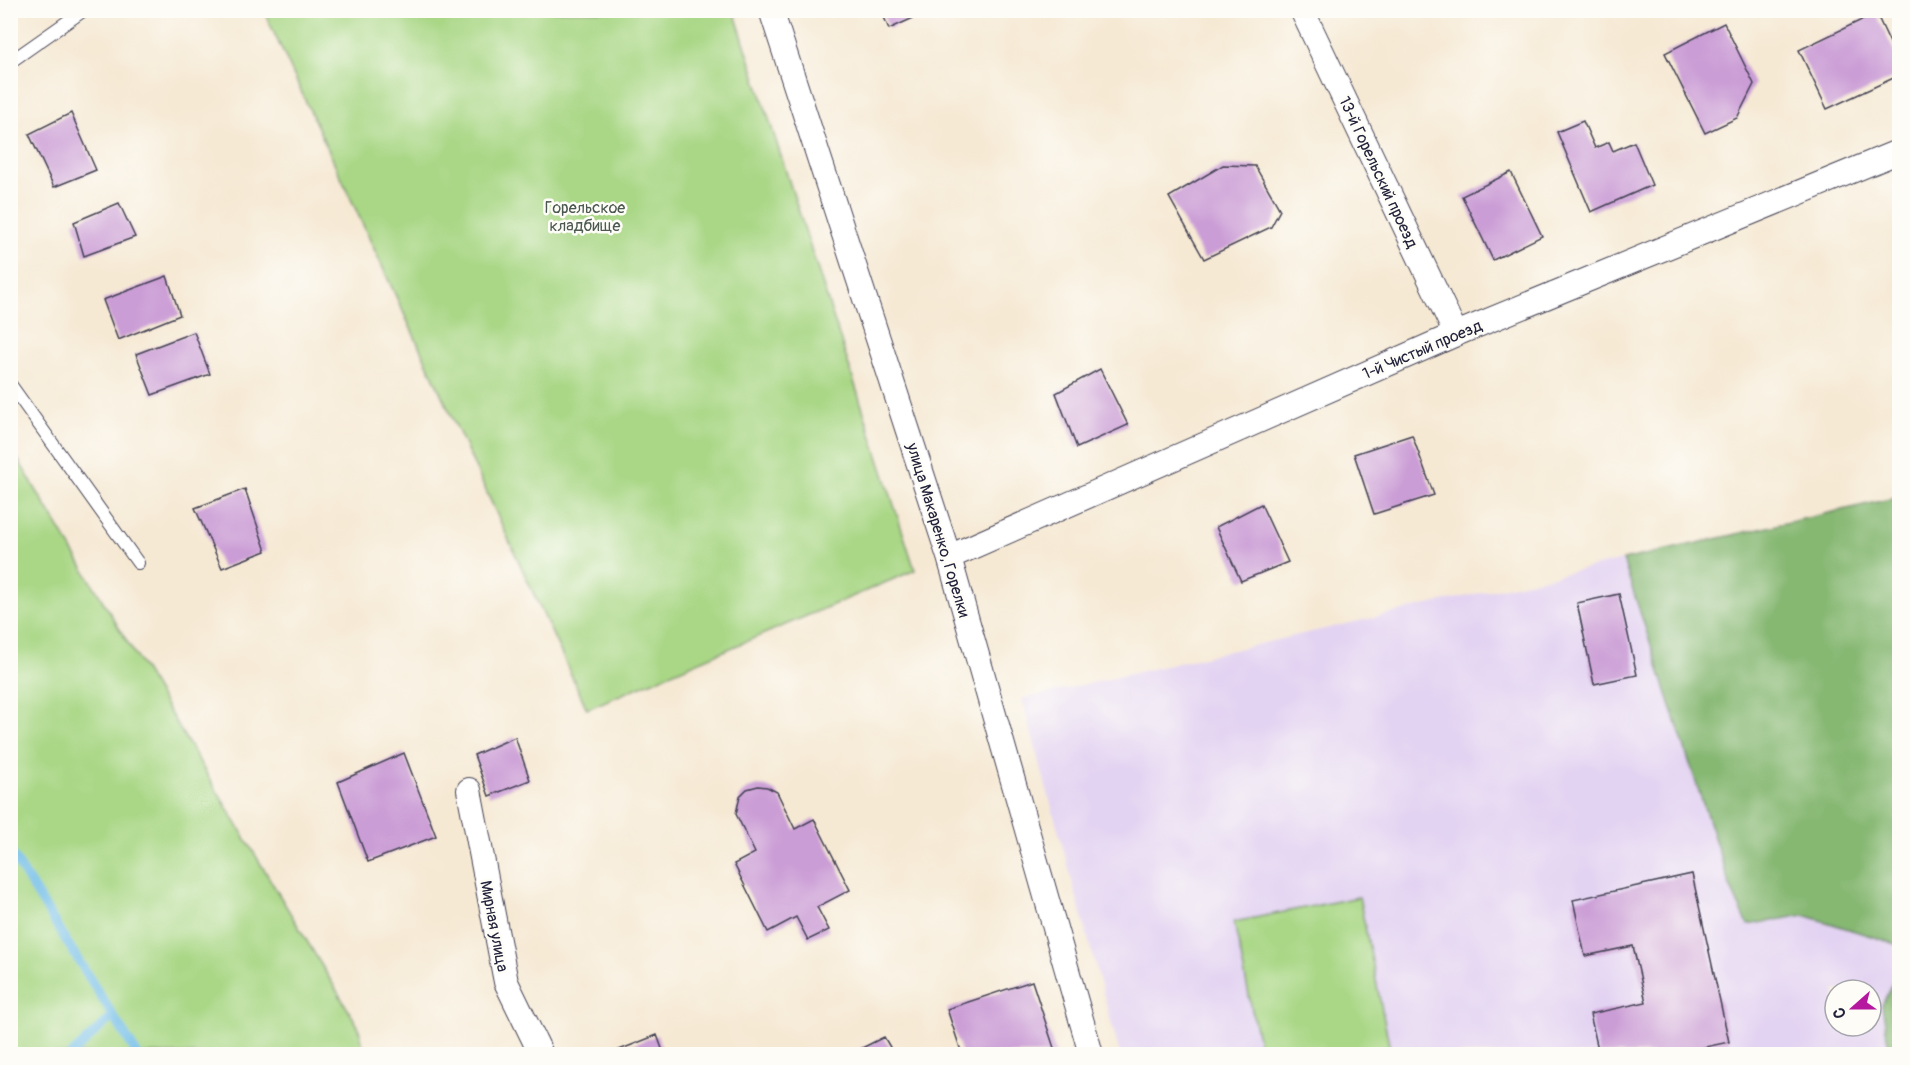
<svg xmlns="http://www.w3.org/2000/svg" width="1910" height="1065" font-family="Pangolin,sans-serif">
<rect width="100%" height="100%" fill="#fdfcf7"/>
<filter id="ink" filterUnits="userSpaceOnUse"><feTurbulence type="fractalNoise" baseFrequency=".0167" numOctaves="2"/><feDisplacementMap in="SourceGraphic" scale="12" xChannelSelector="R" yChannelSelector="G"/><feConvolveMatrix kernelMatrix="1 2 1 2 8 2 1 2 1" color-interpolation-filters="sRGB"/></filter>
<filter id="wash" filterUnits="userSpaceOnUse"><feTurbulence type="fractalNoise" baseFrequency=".008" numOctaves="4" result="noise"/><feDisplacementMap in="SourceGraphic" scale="24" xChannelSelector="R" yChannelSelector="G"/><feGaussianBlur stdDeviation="1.35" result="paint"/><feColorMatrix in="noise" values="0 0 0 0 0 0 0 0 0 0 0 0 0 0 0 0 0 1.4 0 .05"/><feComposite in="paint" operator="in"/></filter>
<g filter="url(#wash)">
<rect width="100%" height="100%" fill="#f6e9d4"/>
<path fill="#e3d3f2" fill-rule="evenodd" d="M1623,560L1730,886L1804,915L1899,945V969L1882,1005L1890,1054H1120L1022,699ZM1835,990H1871V1026H1835Z"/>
<path fill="#a9d785" stroke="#667c60" stroke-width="1.5" d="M264,11H734L915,570L587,709Z
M11,448L358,1026L365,1054H11Z
M1359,897L1391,1054H1261L1234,922Z"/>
<path fill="#86b872" stroke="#546d56" stroke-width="1.5" d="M1899,497V945L1804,915L1748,925L1730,886L1623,560Z
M1899,969V1054H1890L1882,1005Z"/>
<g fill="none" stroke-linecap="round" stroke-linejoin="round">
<path stroke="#6ebce8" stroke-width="9" d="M10,851L137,1054
M72,1054L113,1016"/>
</g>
<g id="blocks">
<path fill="#cb9dd6" d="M881,10H931L889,29Z
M1876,13L1900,64V75L1827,109L1799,50Z
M1724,23L1754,84L1737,118L1705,133L1665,53Z
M71,113L96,170L54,187L29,134Z
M1583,121L1595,148L1609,142L1613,151L1634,142L1652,185L1591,212L1557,132Z
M1223,165L1255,166L1280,210L1271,227L1204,259L1169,197Z
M1511,172L1542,236L1493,260L1462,196Z
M119,203L135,237L84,256L74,222Z
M167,276L180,315L118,340L103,300Z
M194,332L210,374L152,395L136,354Z
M1100,369L1128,425L1077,448L1056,393Z
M1412,435L1434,495L1374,514L1354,454Z
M245,489L266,551L222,568L195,508Z
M1261,504L1288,562L1241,581L1216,527Z
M1619,594L1637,675L1594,684L1577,603Z
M515,737L530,780L489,796L474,755Z
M404,753L436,836L368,862L338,782Z
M758,786L767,787L777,792L795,829L814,819L850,890L817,907L829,930L808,940L796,917L768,932L734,864L755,853L736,814L740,796L747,789Z
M1692,874L1729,1042L1672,1054H1599L1590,1014L1646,1002L1633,946L1585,956L1573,900Z
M1032,981L1056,1054H962L947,1009Z
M657,1035L664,1054H609Z
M884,1037L894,1054H850Z"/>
</g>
</g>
<g filter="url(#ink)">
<use href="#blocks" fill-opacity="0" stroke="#424052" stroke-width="1.5"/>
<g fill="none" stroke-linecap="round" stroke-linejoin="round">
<defs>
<path id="lane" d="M10,62L84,10
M10,384L138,563"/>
<path id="street" d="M771,10L949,557L1091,1054
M1302,10L1456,334
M949,557L1456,334L1900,151
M469,790L506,982L541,1054"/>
</defs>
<use href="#lane" stroke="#424052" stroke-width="14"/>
<use href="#street" stroke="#424052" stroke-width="26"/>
<use href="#lane" stroke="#fff" stroke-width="12"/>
<use href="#street" stroke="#fff" stroke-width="24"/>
</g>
</g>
<g text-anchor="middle" stroke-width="5" stroke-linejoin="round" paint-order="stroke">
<g font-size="16" fill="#22223b" stroke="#fdfcf7">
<text transform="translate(1379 172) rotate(65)" y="6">13-й Горельский проезд</text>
<text transform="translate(1422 349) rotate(-23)" y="6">1-й Чистый проезд</text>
<text transform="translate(939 530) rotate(73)" y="6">улица Макаренко, Горелки</text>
<text transform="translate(495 926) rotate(79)" y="6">Мирная улица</text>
</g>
<g font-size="16" fill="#4a5851" stroke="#fdfcf7">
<text x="585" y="213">Горельское<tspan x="585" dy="18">кладбище</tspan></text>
</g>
</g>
<rect width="1910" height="1065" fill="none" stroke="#fdfcf7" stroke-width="36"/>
<g transform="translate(1853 1008) rotate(249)"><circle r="28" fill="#fdfcf7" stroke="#a5a5ac" stroke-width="1.5"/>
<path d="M0-4.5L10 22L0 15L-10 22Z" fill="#b5179e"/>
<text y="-9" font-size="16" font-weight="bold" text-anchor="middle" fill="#22223b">С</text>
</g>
</svg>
